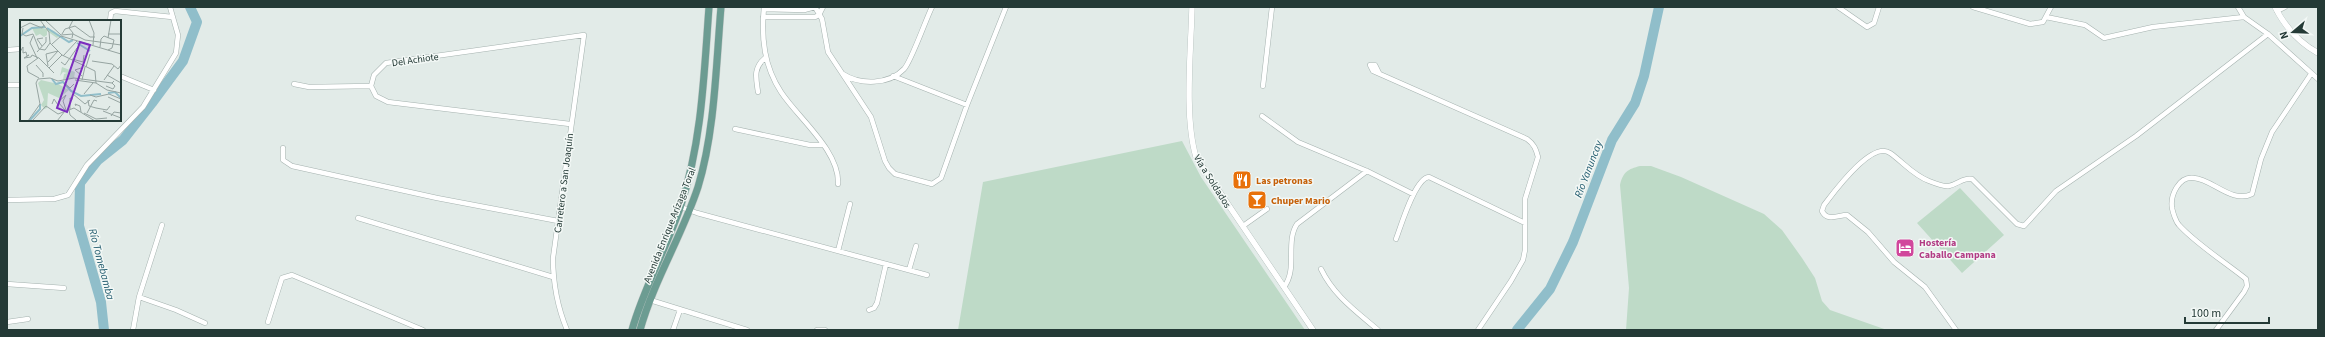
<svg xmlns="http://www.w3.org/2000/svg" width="2325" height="337" font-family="'Source Sans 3',sans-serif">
<rect width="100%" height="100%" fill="#e2ebe8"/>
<path fill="#bedac7" d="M1182,141L1201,177L1305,330H958L983,182Z
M1640,166H1651L1681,177L1764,214L1782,230L1802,258L1815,278L1822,301L1830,310L1887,330H1626L1629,288L1620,185C1623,172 1628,169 1640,166Z
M1960,188L2004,235L1962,273L1917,223Z"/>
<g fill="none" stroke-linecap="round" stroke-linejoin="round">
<path stroke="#90beca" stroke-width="10" d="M104,330L101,302L79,226L80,183L98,160L123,140L152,103L183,61L197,22L190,7
M1517,330L1550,289L1573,242L1612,140L1635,103L1644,76L1659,7"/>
<defs>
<path id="minor" d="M764,7C761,38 764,66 781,92C798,118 840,151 838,184
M815,7L822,19L828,52L871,117L885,161L889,168L895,174L932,184L941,178L967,105L1006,7
M1838,7L1867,27L1874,23L1879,7
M1973,7L2030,24L2043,22L2051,7
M2238,7L2244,17L2268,34L2318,79
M764,9L804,10L815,7
M2277,11L2285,7
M763,17H815L819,15L823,7
M2046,17L2085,25L2104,38L2153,27L2244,17
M110,21L111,13L115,11L172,17
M7,50L21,49
M1379,73L1375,65H1370L1373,71L1527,139C1534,144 1536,149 1538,157L1525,199V250L1523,260L1511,281L1478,330
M843,74C860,85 889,85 904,69C911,62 926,19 932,7
M120,76L154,90
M893,76L967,105
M294,84L309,87L371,86
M7,85H21
M1263,86L1272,7
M758,92C756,78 753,68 765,58
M1262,116L1298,142L1367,171L1413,194
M735,129L810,145H822
M283,148V160L292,166L437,198L558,221
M7,200L54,199L68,195L87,165L143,107L176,53L178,35L170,7
M681,207L697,213L927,275
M358,218L553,277
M1243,226L1267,209
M1396,239C1401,226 1415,178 1429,177L1525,223
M838,251L850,204
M1321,269C1334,296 1356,311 1378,330
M909,270L916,246
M7,284L64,288
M1284,287C1298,269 1285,242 1297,224L1367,171
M139,297L176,310L205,323
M650,300L747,330
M869,310L874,308L877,303L886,264
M7,322L28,319
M268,322L282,278L292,275L423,330
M133,330L139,297L162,225
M567,330C557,306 553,284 553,258L584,35L386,63L374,75L371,86L376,96L388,102L570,124
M673,330L680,310
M817,330H825
M1956,330L1925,287L1894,262L1868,232L1847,215C1838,215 1827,222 1822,211L1824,205C1834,192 1872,140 1890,153C1903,162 1913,175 1929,181C1934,183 1944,187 1949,186C1958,184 1964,177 1972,179L2017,224L2024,226L2056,191L2136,136L2268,34
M2216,330L2244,292L2247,286L2246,279C2226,263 2195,243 2179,225C2176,222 2173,213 2172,208C2170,195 2179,176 2194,178C2212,179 2232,204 2252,194L2261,159L2272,132L2311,74"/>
<path id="tertiary" d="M1192,7C1191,50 1184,117 1196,157L1313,330
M2275,7C2285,27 2298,42 2318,53"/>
<path id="primary" d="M632,330C644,287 667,248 681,205C702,141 704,74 709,7
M640,330C654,280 682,236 698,187C715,131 716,65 721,7"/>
</defs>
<use href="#minor" stroke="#a5b2af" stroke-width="5.5"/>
<use href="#tertiary" stroke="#a5b2af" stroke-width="6"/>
<use href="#primary" stroke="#c2c8c7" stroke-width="8"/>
<use href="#minor" stroke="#fff" stroke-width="4.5"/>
<use href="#tertiary" stroke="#fff" stroke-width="5.5"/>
<use href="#primary" stroke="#6c9c92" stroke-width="7"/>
</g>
<defs>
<symbol id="restaurant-square" viewBox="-11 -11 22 22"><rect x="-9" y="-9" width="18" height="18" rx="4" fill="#e8710a" stroke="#f3f8f6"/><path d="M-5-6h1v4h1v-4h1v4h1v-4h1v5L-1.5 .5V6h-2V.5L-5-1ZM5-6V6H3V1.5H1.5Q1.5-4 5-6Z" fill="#fff"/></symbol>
<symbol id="bar-square" viewBox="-11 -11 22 22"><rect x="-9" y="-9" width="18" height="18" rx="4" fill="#e8710a" stroke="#f3f8f6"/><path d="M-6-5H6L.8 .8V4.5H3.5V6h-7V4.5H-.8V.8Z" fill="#fff"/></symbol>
<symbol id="hotel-square" viewBox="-11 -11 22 22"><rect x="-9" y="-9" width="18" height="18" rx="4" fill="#d1479c" stroke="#f3f8f6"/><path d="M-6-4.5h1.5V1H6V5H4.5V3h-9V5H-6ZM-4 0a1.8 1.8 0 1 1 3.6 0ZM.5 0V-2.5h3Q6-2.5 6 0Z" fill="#fff"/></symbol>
</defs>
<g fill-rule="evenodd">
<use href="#restaurant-square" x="1231" y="169" width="22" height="22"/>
<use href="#bar-square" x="1246" y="189" width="22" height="22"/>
<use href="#hotel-square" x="1894" y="237" width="22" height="22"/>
</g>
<g text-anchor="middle" stroke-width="3" stroke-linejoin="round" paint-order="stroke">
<g font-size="10" fill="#243a36" stroke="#f3f8f6">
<text transform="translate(415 59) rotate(-8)" y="4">Del Achiote</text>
<text transform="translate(1213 181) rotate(58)" y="4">Vía a Soldados</text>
<text transform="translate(563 183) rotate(-83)" y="4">Carretero a San Joaquín</text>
<text transform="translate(669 225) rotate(-68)" y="4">Avenida Enrique Arízaga Toral</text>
</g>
<g font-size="10" font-weight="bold" fill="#c56008" stroke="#f3f8f6" text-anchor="start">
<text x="1256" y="184">Las petronas</text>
<text x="1271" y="204">Chuper Mario</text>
</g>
<g font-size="10" font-weight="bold" fill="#b23c85" stroke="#f3f8f6" text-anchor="start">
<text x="1919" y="246">Hostería<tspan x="1919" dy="12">Caballo Campana</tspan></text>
</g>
<g font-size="11" font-style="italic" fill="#255e70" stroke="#f3f8f6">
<text transform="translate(1588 169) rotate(-69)" y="4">Río Yanuncay</text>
<text transform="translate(102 264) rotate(75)" y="4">Río Tomebamba</text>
</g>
</g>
<g transform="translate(20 20)">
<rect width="101" height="101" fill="#e2ebe8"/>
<path d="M19,7L34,11L39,16L37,18L27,11V15L24,17L20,14L16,16L12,8ZM42,47L55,52L54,58L43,60L44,54L47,53L43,52L40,56ZM21,60L38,64L49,70L39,78L28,73L27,88L21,90L24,88L21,85L24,80L18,63Z" fill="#bedac7"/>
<path fill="none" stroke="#90beca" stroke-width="2" d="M27,8L49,22L53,20M0,16L12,8L25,7M57,23L70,31M32,59L36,64L43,62L51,71L61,76L81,74M88,73L95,72L101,78M9,101L20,89V84"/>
<path fill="none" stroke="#96a4a1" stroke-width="1" d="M20,0L29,12L30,23L42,35L75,51L76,63L87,70L101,73M25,0L41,15M69,0L74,13L73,25M0,8L10,3L22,8L24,5M3,8L2,14L6,16L13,14L19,29L25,30L30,23M42,14L45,9L55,6L70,17H75M88,14H101M41,15L53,14L65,20L101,25M13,16L10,23L17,38M41,16L101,34M84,16L94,20L92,28L88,30M52,18L53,13L49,8L53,0M88,18L91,0M32,24L41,16M22,26L17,19L23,18M80,27L81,19L84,16M0,32L3,27V33L6,32L7,36L9,35L4,38L11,37L12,35L19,38L34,53M17,32L26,22V17M43,36L57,21M18,38L7,46L8,52L19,58M52,39L63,42L64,35M72,41L92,44L98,49L101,45M28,42L38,31M41,42L45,45L57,28M16,45L23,53V57M28,46L26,34L38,31M66,47L70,34M29,48L42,35M61,48L55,50L62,56M87,55L101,63M55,60L76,63M62,60L65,47M84,60L94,46M44,63L50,68L54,64M86,66L93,69L95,66L92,63M53,74L65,84L70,80M64,74L73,63M89,74L101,79M70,75L76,77L89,74M88,77L101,83M68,80L69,86L76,88L87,90L90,86M32,84L34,79L38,85M56,86L55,84L60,86L61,92M50,89V78L53,79M45,90L38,82L46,75L43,81L46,90M49,90L50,95L56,100M83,91L101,98M64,93L76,99L87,98M67,93L74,80L77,81M91,96L94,92L101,93M8,101L20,84L16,63L18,59L30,58L38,61L54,58L92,63L94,61M12,101L26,86L38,94L54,88L75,101M37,101L45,91"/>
<path fill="#7b2cbf" fill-opacity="0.15" stroke="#7b2cbf" stroke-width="2" d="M60,22L70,25L47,92L37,88Z"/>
<rect width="101" height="101" fill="none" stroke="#243a36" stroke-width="2"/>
</g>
<rect width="2325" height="337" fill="none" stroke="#243a36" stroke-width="16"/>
<g transform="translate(2293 32) rotate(251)" stroke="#f3f8f6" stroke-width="3" paint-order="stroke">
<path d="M0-3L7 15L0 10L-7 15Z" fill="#243a36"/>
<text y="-6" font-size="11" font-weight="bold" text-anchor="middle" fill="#243a36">N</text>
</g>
<path d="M2185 317v6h84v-6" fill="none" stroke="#243a36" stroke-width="2"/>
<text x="2191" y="317" font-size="12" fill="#243a36" stroke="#f3f8f6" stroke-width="3" paint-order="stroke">100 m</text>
</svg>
